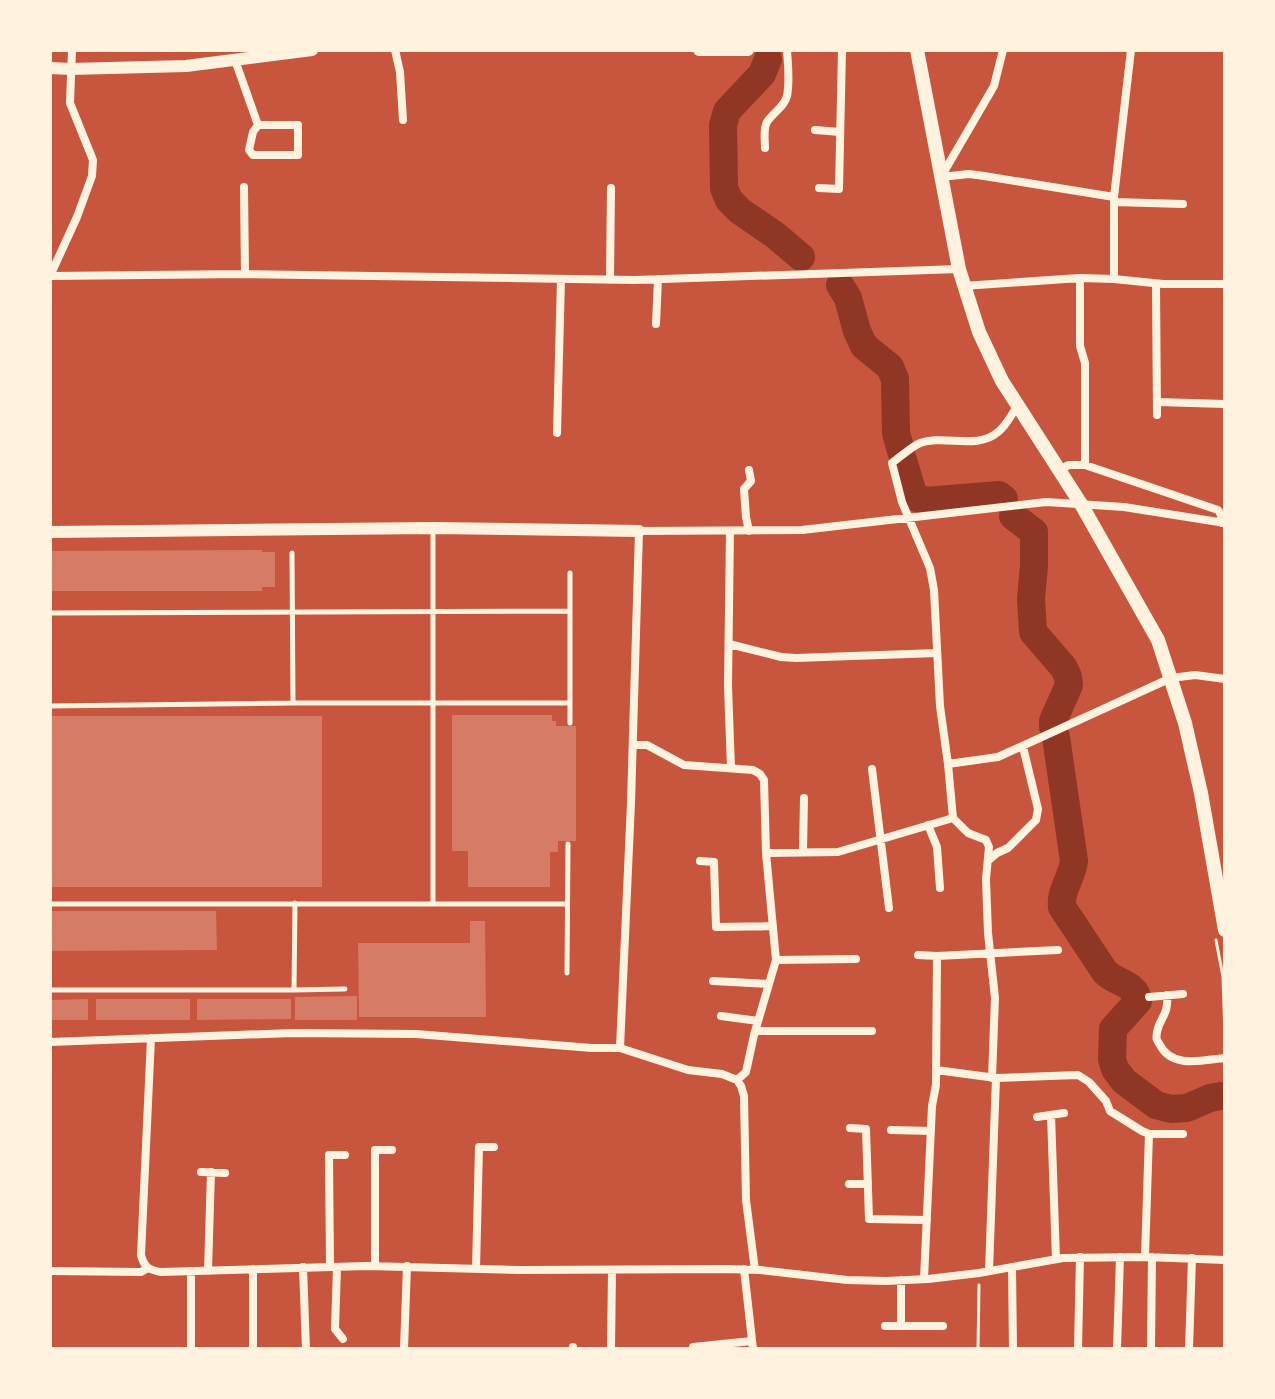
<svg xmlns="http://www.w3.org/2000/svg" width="1275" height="1399" font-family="'Varela Round',sans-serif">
<rect width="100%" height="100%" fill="#c8553d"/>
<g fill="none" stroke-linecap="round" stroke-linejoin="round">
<path stroke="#8f3625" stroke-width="28" d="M768,59L762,74L727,111L723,125L724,188L729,200L740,211L775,235L801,257
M840,285L848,298L857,331L864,346L890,367L895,379L896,433L901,451
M903,460L914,497L926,501L999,495L1004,499
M1013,516L1034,532V566L1031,598L1033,632L1064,668L1068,677L1069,685L1053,721V727
M1056,737L1074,861C1072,878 1060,890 1062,907L1105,972C1116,983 1137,984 1138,1001L1113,1029L1112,1059L1115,1069L1124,1081L1156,1105L1171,1109L1187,1108L1210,1098L1221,1096"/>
</g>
<path fill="#d67c66" d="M262,550V552H275V587H262V591H50V551Z
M452,715H552V721H556V726H576V841H558V852H550V887H468V851H452Z
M50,716H322V887H50Z
M50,911H216L217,950L50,951Z
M470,921H485L486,1017H359L358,943H470Z
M357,996V1020H295V997Z
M88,999V1020H50V1000Z
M96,999H190V1020H96Z
M197,999H291V1019L197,1020Z"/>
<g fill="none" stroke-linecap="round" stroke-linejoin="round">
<path stroke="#fff3e0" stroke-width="3" d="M1216,940L1223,977L1225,1036
M978,1349L979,1285"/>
<path stroke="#fff3e0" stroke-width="5" d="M433,529V904
M292,553L293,703
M50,613L570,611
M50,706L293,703H570
M570,723V573
M50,904H567
M567,973L568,844
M50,990H294L295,903
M294,990L345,989"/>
<path stroke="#fff3e0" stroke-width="8" d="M395,50L400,72L403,120
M1003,50L994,86L941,177L969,174L984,176L1114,197
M235,60L258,125H298V155H253L249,150L253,132L258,125
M815,130L840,132
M765,148C765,140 763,129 767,122C773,112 784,108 787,96C790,81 788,65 787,50
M244,187L245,274
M819,188L839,189L842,50
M1114,202L1183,204
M50,276L245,274L635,280L959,269
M50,276L77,217L92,176L93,160L70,103L72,50
M1080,278V346L1085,363V465
M1114,279V197L1131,50
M610,280L611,188
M1156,284L1157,415
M963,286L1080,278L1114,279L1163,284H1225
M656,324L658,279
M1157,402L1225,404
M1017,407C1011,415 1006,426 998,432C976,451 943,433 918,444C909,449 900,457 892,463L902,502L930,568L934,590L940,706L948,764L998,757L1171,678L1195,675L1225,679
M557,433L561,279
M1058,470L1069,465H1085L1218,510L1221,515L1222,523
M730,531L728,686L731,768
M749,531L746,517L744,489L751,481L749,470
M729,644L781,657L796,658L937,653
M633,745H647L684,765L753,770L760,774L764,780L766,853
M872,769L889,908
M953,818L968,833L986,840L989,847L986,879L988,933L995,998L992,1078
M928,825L937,847L940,888
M803,852L804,798
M989,860L997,853L1008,848L1036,820L1038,809L1023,747
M700,861L714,862L716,927L773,926
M918,955L937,956L1058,950
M776,960L856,959
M713,981L769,984
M1167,995C1169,1015 1160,1017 1157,1032C1156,1039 1156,1039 1160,1045C1172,1069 1203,1060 1225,1058
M1149,997L1183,994
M721,1016L758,1021
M756,1031H872
M151,1038L141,1255C144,1267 149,1270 161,1272L367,1266L521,1270L726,1269L760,1270L847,1280L886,1281L928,1279L979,1273L1063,1258L1145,1257L1225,1260
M50,1042L293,1033L416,1034L592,1048H620L631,803L639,531L802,530L1046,502L1124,507L1225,523
M620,1048L688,1070L722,1074L737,1080L741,1086L744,1096L746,1200L755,1270
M936,1070L996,1078L1078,1075L1089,1082L1106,1101L1110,1111L1142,1131L1149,1134H1183
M737,1080L746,1072L754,1035L776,960L766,853L838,852L953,818L948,764
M1051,1115L1056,1259
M1037,1117L1064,1113
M850,1128L866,1129L869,1219L927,1220
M891,1130L931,1131
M201,1172L225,1173
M849,1184H868
M1145,1257L1149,1134
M375,1266V1150H392
M303,1267L306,1349
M330,1267L329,1155H345
M337,1267L335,1329L343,1339
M1012,1267L1013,1349
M253,1269V1349
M476,1269L479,1147H494
M744,1269L753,1349
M50,1271L141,1272L148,1268
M191,1271V1345
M208,1271L211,1172
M989,1271L996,1078
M924,1279L932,1106L936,1085L937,956
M885,1326H943
M901,1326V1280
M573,1347V1349
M404,1349L407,1266
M611,1349L612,1271
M693,1349V1347L752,1341
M1078,1349L1080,1257
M1117,1349L1120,1257
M1151,1349L1152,1257
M1189,1349L1192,1258"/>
<path stroke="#fff3e0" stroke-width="12" d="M699,50H748
M50,68L71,69L186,66L312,50
M50,532L433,528L639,531"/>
<path stroke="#fff3e0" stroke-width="14" d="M917,50L959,269L979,332L1002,381L1081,504L1158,640L1185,723L1201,793L1225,930"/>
</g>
<rect width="1275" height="1399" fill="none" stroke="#fff3e0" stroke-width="104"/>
</svg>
